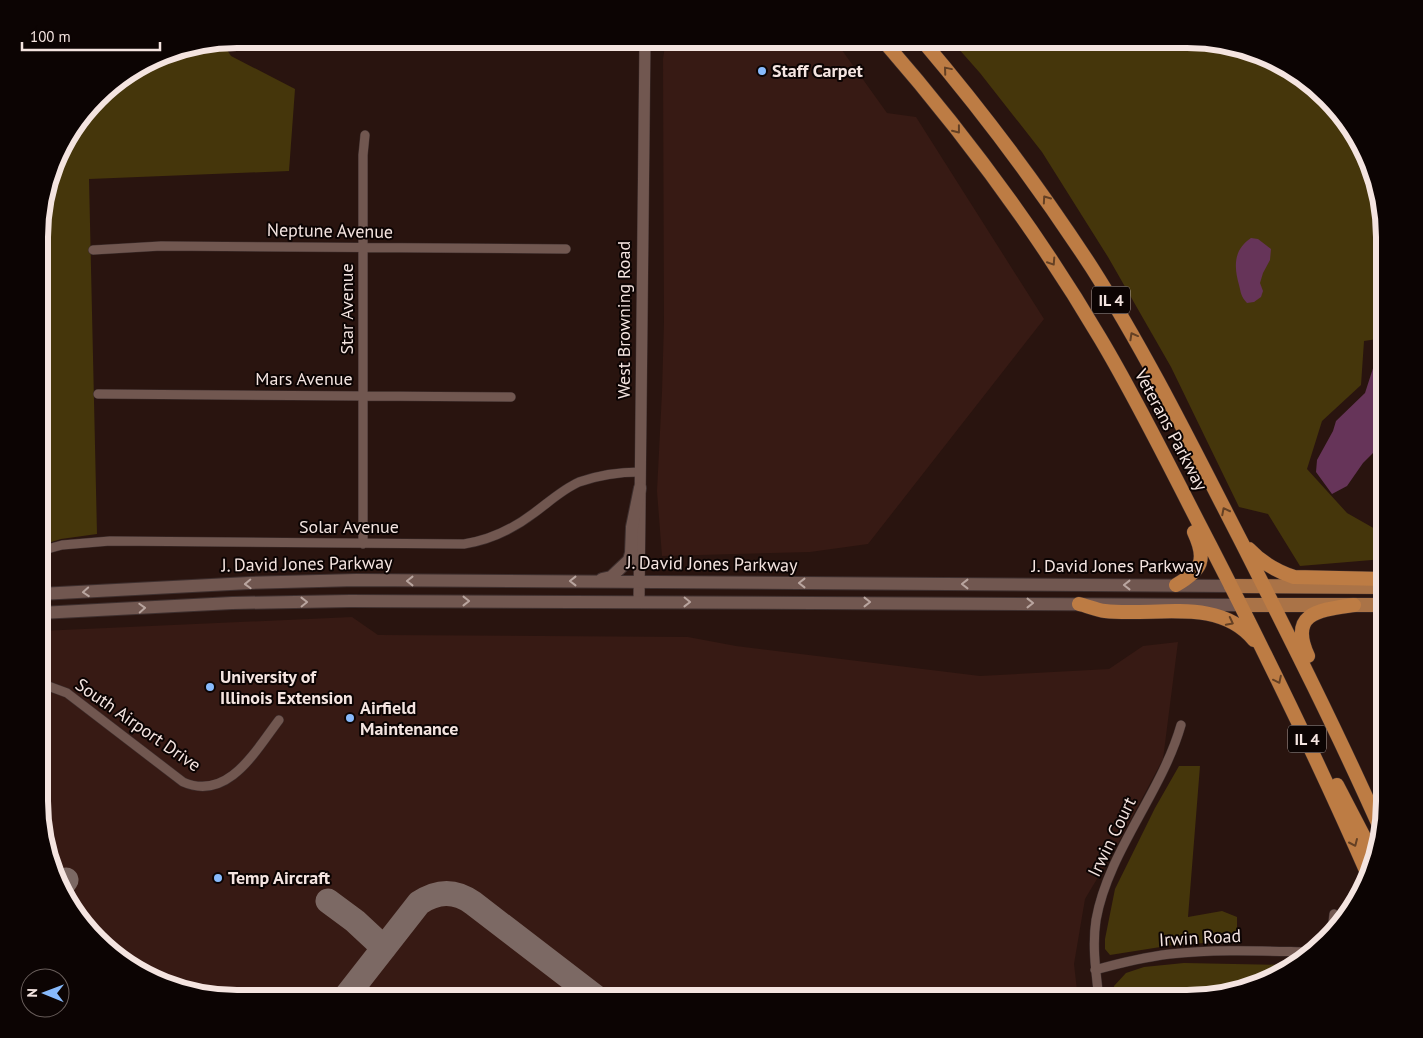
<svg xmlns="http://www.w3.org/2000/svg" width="1423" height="1038" font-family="'PT Sans',sans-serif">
<rect width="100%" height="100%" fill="#29140f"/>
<path fill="#371a14" d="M666,39H834L887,113L916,117L1044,319L868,544L810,552L662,556L657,491L662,392L664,322L663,59Z
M352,617L378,635L688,637L736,646L980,676L1109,669L1143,646L1178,642L1163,759L1119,842L1085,899L1074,964L1078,999H223L161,984L116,958L65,900L40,827V631Z"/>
<path fill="#45360b" d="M950,39H1200L1262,54L1307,80L1364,149L1384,223V338L1364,341L1361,385L1322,421L1307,469L1347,513L1384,534V559L1300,566L1268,514L1239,507L1171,367L1108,257L1042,152L980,73Z
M222,42L231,56L295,89L289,171L89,179L97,534L61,539L45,544L40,542V211L59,149L106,88L161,54Z
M1179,766H1200L1188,917L1222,911L1237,917V941L1173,945L1110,955L1105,949V939L1115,889L1155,808Z
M1184,963L1292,965L1274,979L1187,999H1116L1114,986L1126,973L1144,967Z"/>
<path fill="#663459" d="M1251,238L1258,239L1271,249L1270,260L1263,273L1260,283L1263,291L1261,297L1254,302L1247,303C1241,297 1241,293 1239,285C1234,267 1233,250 1251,238Z
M1384,353V442L1363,463L1347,486L1332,494L1316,472L1317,460L1333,431L1336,421L1365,393L1376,359Z"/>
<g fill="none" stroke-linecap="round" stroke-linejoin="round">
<path stroke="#7c6964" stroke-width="25" d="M61,887L66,880
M328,901L355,921L384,948
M344,999L419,903C437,891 455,890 473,903L598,999"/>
<defs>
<path id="minor" d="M93,250L161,246L566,249
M98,394L511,397
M363,544V155L365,135
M40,551L62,545L110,541L464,544C490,540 513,529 534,513C549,502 563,489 579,482C599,475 620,472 640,472
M40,683L67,693L183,782C228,802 256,750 279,720
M1332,931L1334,914
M1095,970C1120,963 1145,957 1170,954C1216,949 1262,951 1308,952
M1099,999C1096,973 1092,946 1096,920C1108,852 1162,792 1181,725"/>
<path id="tertiary" d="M639,601L645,39"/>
<path id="secondary" d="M602,579L611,577L629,560L631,553L632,527L640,488
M40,594L249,583L356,580L1231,586
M40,613L232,603L350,601L1241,605"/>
<path id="primary" d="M1231,586L1384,587
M1241,605H1384"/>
<path id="trunk" d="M882,39C963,132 1037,231 1100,338C1140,405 1174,476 1210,545C1266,654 1319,763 1368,875
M921,39C983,112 1040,188 1092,268C1148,356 1194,450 1242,543C1290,638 1338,733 1381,830
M1249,549C1262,563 1276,571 1294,577L1384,579
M1176,585C1202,570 1207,560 1194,532
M1079,604C1088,606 1096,610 1105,611C1154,617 1218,596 1254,640
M1308,656C1288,612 1320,610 1354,605
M1337,785L1375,858"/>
</defs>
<use href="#minor" stroke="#3e2f2e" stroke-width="10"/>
<use href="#tertiary" stroke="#3e2f2e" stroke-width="12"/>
<use href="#secondary" stroke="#3e2f2e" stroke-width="14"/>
<use href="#primary" stroke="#3e2f2e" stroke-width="15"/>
<use href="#trunk" stroke="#3e2f2e" stroke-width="15"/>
<use href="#minor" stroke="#715750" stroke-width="9"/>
<use href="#tertiary" stroke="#715750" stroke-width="11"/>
<use href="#secondary" stroke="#715750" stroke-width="12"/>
<use href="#primary" stroke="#aa7347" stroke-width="14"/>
<use href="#trunk" stroke="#bd7c44" stroke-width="14"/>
</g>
<defs><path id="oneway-chevron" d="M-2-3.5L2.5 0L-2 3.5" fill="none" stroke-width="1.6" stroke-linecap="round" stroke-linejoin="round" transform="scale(1.25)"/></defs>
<g stroke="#644024">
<use href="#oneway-chevron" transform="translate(947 70) rotate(-130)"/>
<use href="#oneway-chevron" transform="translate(957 130) rotate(52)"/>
<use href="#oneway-chevron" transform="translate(1046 199) rotate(-125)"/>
<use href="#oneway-chevron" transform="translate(1052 262) rotate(57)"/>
<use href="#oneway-chevron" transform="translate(1133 336) rotate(-119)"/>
<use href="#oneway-chevron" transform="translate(1225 511) rotate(-117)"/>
<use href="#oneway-chevron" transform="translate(1230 622) rotate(27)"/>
<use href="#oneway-chevron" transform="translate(1278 680) rotate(64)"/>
<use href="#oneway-chevron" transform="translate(1354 843) rotate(66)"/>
</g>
<g stroke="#b9a59f">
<use href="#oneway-chevron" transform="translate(410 581) rotate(-180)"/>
<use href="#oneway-chevron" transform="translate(573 581) rotate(-180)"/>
<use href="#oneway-chevron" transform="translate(802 583) rotate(-180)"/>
<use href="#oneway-chevron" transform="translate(248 584) rotate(178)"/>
<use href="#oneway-chevron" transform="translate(965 584) rotate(-180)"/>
<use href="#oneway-chevron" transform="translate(1127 585) rotate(-180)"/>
<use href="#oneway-chevron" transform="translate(86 592) rotate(176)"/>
<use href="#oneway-chevron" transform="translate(466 601)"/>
<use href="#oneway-chevron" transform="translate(304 602) rotate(-1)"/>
<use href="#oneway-chevron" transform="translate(687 602) rotate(1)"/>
<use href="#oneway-chevron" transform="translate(867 602)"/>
<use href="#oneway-chevron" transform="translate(1030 603)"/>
<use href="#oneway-chevron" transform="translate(142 608) rotate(-3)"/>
</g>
<g fill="#88bafc" stroke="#0c0403" stroke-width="2">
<circle cx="762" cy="71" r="5"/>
<circle cx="210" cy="687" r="5"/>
<circle cx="350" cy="718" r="5"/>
<circle cx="218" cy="878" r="5"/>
</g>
<g text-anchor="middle" stroke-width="4" stroke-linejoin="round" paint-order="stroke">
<g fill="#0c0403" stroke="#aea19e" stroke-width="1">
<rect x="1092" y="286.5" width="38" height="27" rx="4"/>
<rect x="1288" y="725.5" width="38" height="27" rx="4"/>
</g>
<g font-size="16" font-weight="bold" fill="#f4e4e0">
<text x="1111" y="306">IL 4</text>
<text x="1307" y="745">IL 4</text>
</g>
<g font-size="18" font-weight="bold" fill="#f4e4e0" stroke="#0c0403" text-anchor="start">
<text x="772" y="77">Staff Carpet</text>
<text x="220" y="683">University of<tspan x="220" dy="21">Illinois Extension</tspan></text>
<text x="360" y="714">Airfield<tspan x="360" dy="21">Maintenance</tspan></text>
<text x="228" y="884">Temp Aircraft</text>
</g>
<g font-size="18" fill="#f4e4e0" stroke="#0c0403">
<text transform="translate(330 231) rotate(1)" y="6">Neptune Avenue</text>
<text transform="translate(347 309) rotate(-90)" y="6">Star Avenue</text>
<text transform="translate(624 320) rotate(-90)" y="6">West Browning Road</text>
<text x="304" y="385">Mars Avenue</text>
<text transform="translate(1171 430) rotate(62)" y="6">Veterans Parkway</text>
<text x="349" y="533">Solar Avenue</text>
<text transform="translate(307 564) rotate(-1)" y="6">J. David Jones Parkway</text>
<text transform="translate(712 564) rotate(1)" y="6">J. David Jones Parkway</text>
<text x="1117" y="572">J. David Jones Parkway</text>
<text transform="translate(138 725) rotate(35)" y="6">South Airport Drive</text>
<text transform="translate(1112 837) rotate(-64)" y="6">Irwin Court</text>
<text transform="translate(1200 938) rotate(-3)" y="6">Irwin Road</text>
</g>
</g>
<path d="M0 0H1423V1038H0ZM237 48H1187A189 189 0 0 1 1376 237V801A189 189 0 0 1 1187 990H237A189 189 0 0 1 48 801V237A189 189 0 0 1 237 48Z" fill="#0c0403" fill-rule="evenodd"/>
<path fill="none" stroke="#f4e4e0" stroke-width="6" d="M237 48H1187A189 189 0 0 1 1376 237V801A189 189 0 0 1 1187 990H237A189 189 0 0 1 48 801V237A189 189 0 0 1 237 48Z"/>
<g transform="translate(45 993) rotate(271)"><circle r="24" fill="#0c0403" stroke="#695e5b"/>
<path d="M0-4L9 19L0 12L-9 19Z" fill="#88bafc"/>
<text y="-8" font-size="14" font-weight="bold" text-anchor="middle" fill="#f4e4e0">N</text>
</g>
<path d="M22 42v8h138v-8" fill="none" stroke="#f4e4e0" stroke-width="2.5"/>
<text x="30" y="42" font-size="15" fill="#f4e4e0" stroke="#0c0403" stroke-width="4" paint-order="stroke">100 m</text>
</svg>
